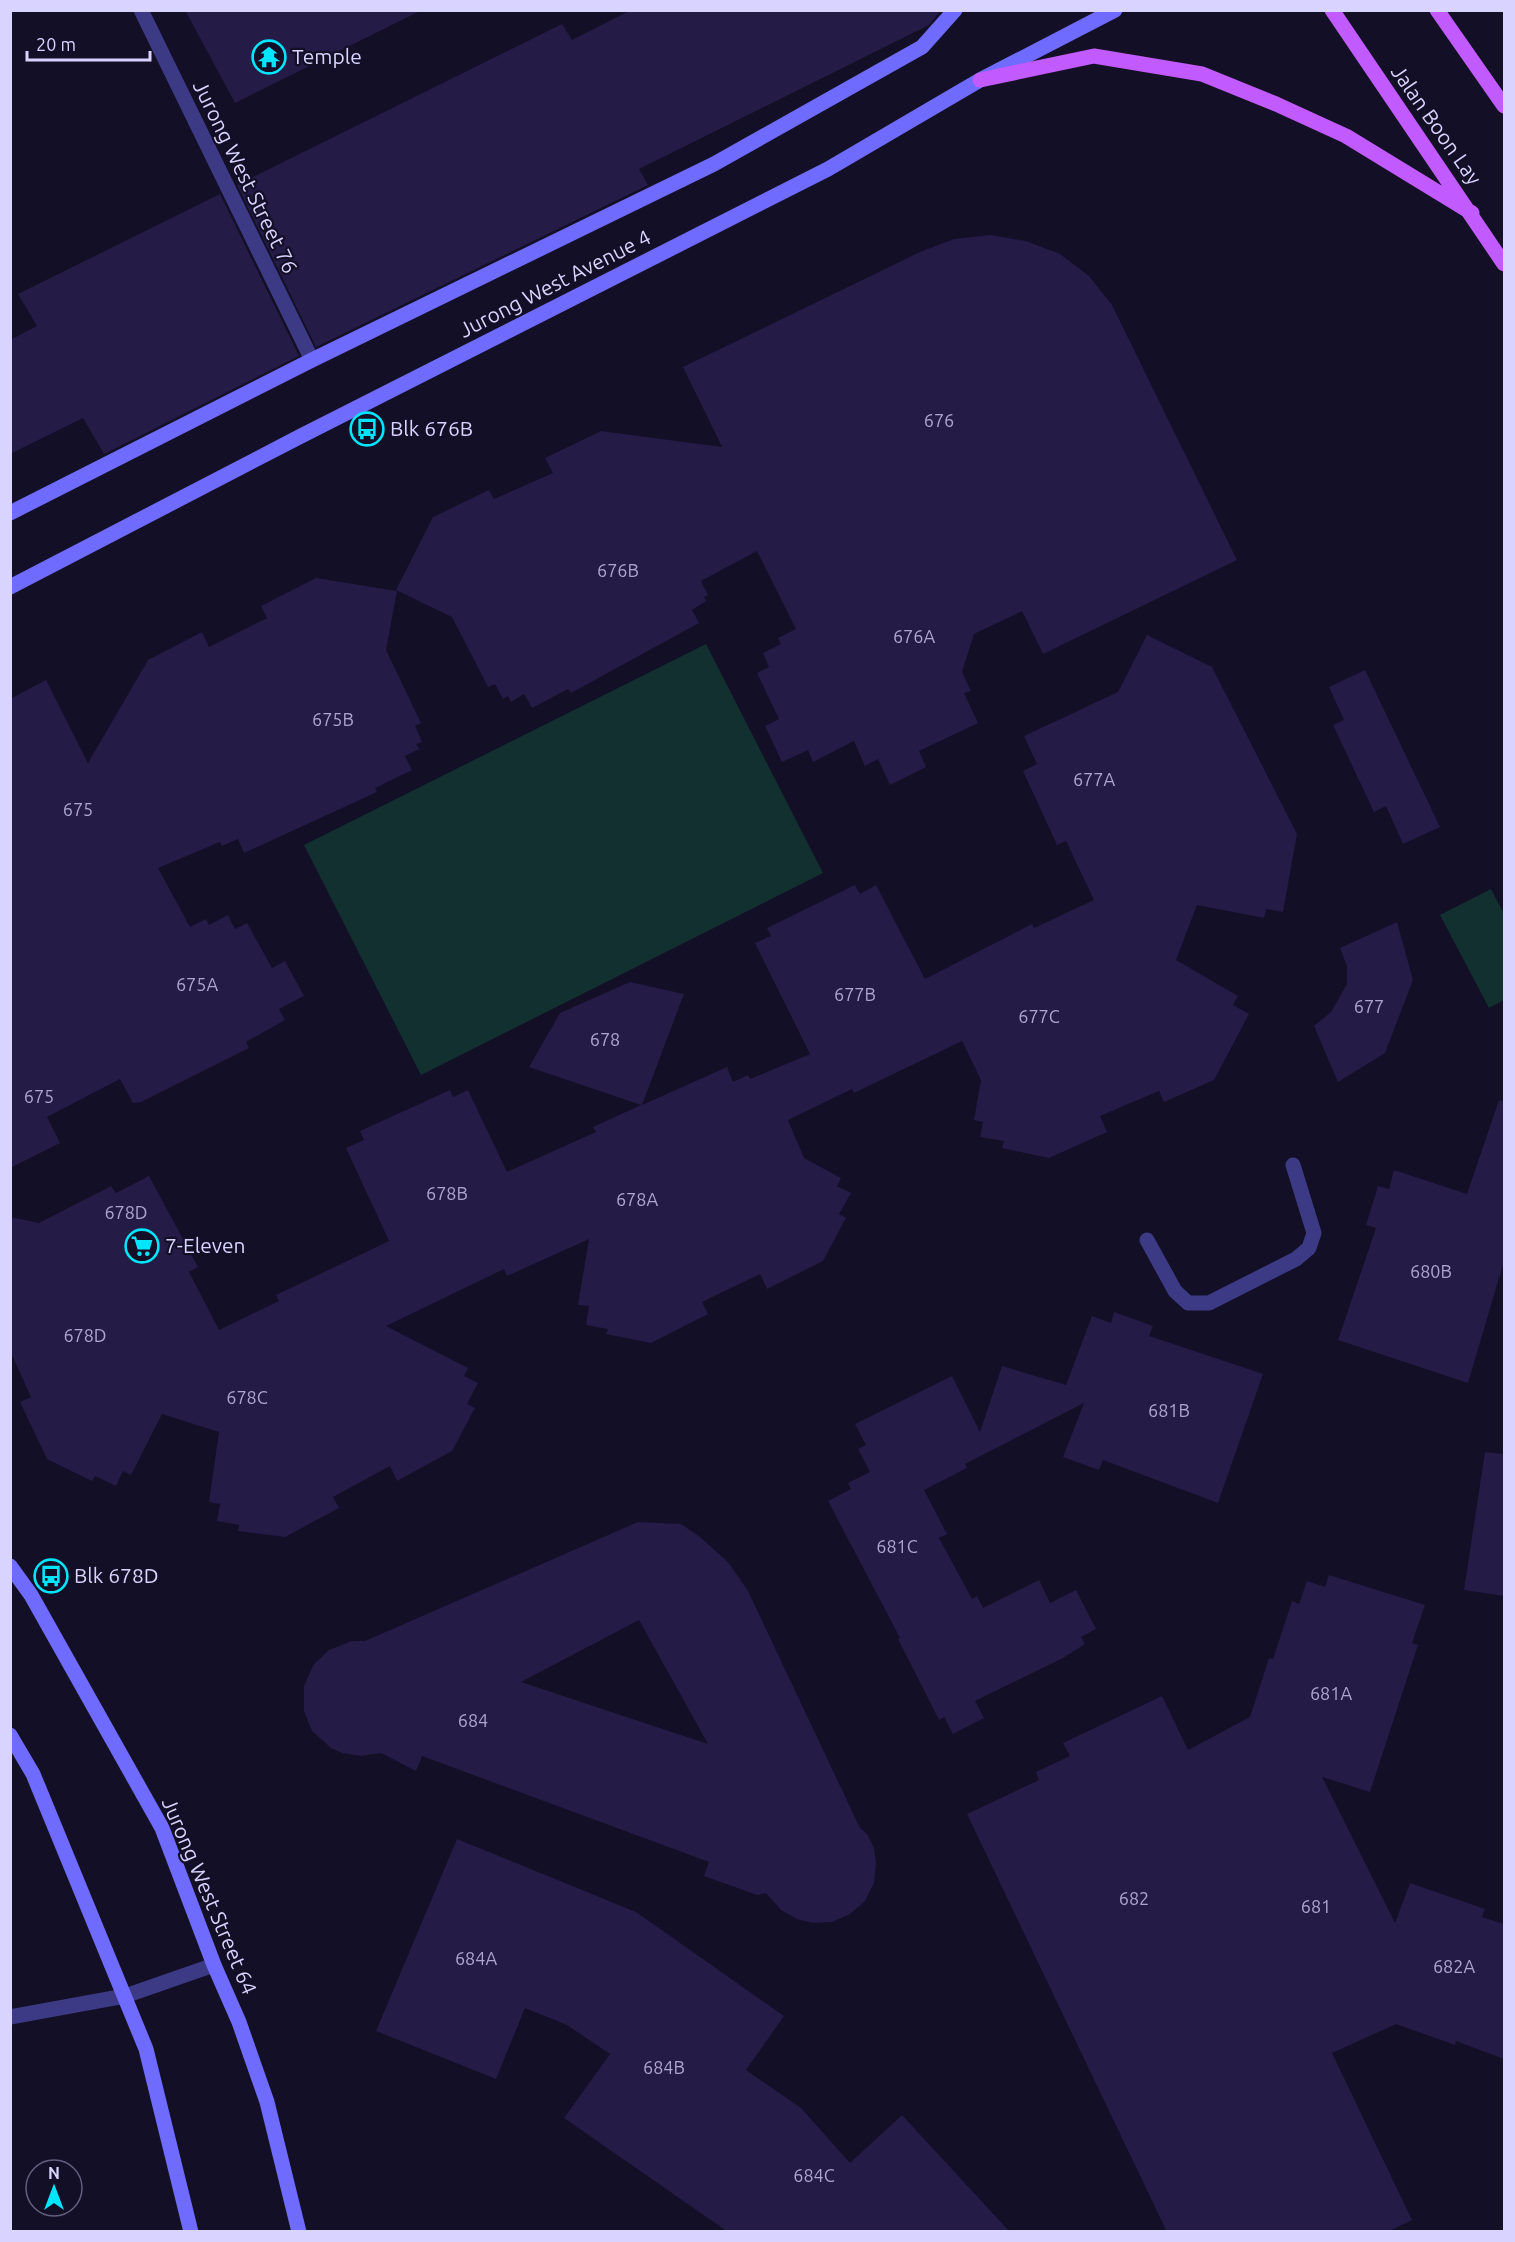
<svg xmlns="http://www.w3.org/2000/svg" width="1515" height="2242" font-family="Ubuntu,sans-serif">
<rect width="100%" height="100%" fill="#130f26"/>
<path fill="#12302f" d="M706,644L823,873L421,1075L304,845Z
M1491,889L1504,914V1000L1489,1008L1440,915Z"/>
<path fill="#241b47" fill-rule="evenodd" d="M185,10H422L235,103Z
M631,10H941L929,25L639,169L648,185L316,347L237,185L562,24L572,40Z
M220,194L299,356L104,454L83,418L10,454V340L37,326L18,294Z
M990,235L1026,241L1060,254L1089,276L1112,305L1237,560L1043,654L1022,611L974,634L962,672L971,691L964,693L978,723L919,751L926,767L890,785L878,759L865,766L854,741L813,762L808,750L782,762L765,726L779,719L757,673L769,667L763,653L781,644L778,638L796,629L757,551L701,581L708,595L704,597L706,601L692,610L699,623L571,693L568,689L532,708L524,694L511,702L508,696L503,699L495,684L488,687L452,617L396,590L433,517L489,490L494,499L553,473L545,458L601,431L722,447L683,367L920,252L954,239Z
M316,578L397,591L386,650L421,723L415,726L422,742L416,744L419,749L405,756L412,770L375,788L377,792L244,853L238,839L222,846L220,842L158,868L190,927L206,919L209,925L228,915L235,929L247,923L272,968L285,961L304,996L279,1009L285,1020L246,1042L249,1048L141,1102L133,1103L120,1079L47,1117L60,1143L10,1168V699L46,680L88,763L148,660L202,632L209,647L267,618L261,606Z
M1147,635L1212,667L1297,834L1283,912L1266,909L1264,918L1197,905L1176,960L1238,996L1233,1005L1249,1014L1214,1080L1164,1102L1159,1091L1100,1116L1107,1132L1049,1158L1002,1148L1004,1141L980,1137L983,1122L974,1120L981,1080L962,1041L854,1093L852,1089L788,1120L804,1158L841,1178L837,1186L851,1193L839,1214L846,1218L823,1261L767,1289L760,1274L702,1302L708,1314L651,1343L606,1334L608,1329L586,1325L589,1306L578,1305L589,1239L507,1276L504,1269L386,1326L468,1368L464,1376L478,1383L467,1404L475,1408L452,1451L397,1481L390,1466L333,1497L339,1508L285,1537L238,1531L239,1525L217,1521L220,1504L209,1502L219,1432L162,1414L131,1475L123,1471L116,1486L95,1476L92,1481L47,1459L20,1402L31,1397L10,1351V1217L39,1223L111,1186L116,1193L149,1176L198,1267L189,1272L219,1330L279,1301L276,1295L389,1241L346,1148L364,1140L360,1131L450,1090L453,1097L468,1090L507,1172L596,1132L593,1127L641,1105L529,1067L560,1013L630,982L684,994L642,1105L727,1067L733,1082L748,1075L750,1079L810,1054L755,943L771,936L767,928L855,885L860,894L876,885L925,979L1032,924L1034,928L1094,900L1066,841L1057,845L1023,771L1037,764L1024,736L1118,692Z
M1365,670L1440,827L1403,844L1386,806L1374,812L1333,725L1344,720L1329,687Z
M1397,922L1413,980L1385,1053L1338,1082L1314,1026L1331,1012L1347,984V966L1340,948Z
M1499,1100L1504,1101V1261L1468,1383L1338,1340L1376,1228L1366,1225L1378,1186L1389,1189L1394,1170L1467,1194Z
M1114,1312L1153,1326L1149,1336L1263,1374L1218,1503L1103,1460L1099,1470L1063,1457L1084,1403L965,1464L967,1468L924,1490L947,1534L939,1538L972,1599L977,1596L983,1608L1039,1580L1050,1603L1076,1590L1096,1629L1081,1637L1085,1644L1063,1658L975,1701L984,1718L953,1734L944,1717L939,1720L898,1639L900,1638L828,1501L851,1489L848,1483L870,1472L858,1449L866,1445L855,1424L952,1376L980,1432L1002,1366L1066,1385L1092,1316L1111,1323Z
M1485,1452L1504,1454V1596L1464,1590Z
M638,1522L681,1524L700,1537L728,1562L748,1591L860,1828L867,1834L874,1848L876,1863L874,1883L865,1901L850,1914L832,1922L813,1923L797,1919L781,1910L766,1893L757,1895L704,1876L709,1862L422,1756L416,1771L381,1753L361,1756L342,1753L331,1748L312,1731L304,1711V1686L314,1664L329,1650L352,1641H365ZM639,1620L708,1744L521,1682Z
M1329,1575L1425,1605L1412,1643L1418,1645L1370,1792L1322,1777L1395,1923L1410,1883L1485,1909L1482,1917L1504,1924V2059L1456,2041L1455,2045L1396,2024L1332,2053L1412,2220L1387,2232H1167L967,1814L1039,1780L1036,1772L1070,1756L1063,1743L1162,1696L1188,1750L1250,1717L1269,1658L1273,1659L1292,1601L1299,1604L1307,1581L1325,1587Z
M457,1839L636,1912L784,2016L746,2070L801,2108L850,2163L902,2115L1010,2232H728L564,2118L610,2054L567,2025L525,2008L496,2079L376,2031Z"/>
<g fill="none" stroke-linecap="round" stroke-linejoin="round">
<path stroke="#3d3a85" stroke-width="15" d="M1147,1240L1175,1291L1188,1303H1209L1296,1259L1309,1248L1314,1233L1293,1165"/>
<path stroke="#3d3a85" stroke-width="15" d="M141,10L312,360
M10,2017L125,1996L214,1965"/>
<path stroke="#6f6bff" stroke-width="15" d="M10,513L312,360L714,164L922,47L955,10
M10,587L301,436L828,169L980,80L1115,10
M10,1566L31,1595L162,1828L214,1965L239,2022L267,2102L299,2232
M10,1735L33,1774L146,2049L191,2232"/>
<path stroke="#c25bff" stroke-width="15" d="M1332,10L1504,264
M1437,10L1504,106
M980,80L1094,56L1202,74L1276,104L1346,136L1472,213"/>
</g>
<defs>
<symbol id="temple-ring" viewBox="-11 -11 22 22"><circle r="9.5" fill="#130f26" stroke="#00e5ff" stroke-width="1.5"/><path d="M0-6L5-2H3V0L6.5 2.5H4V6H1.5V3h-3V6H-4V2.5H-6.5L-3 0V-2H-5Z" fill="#00e5ff"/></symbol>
<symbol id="bus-ring" viewBox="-11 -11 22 22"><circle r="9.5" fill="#130f26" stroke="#00e5ff" stroke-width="1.5"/><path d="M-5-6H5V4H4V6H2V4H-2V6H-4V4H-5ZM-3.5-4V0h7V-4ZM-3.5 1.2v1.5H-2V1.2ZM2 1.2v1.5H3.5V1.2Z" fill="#00e5ff"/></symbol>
<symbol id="supermarket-ring" viewBox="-11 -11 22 22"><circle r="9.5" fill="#130f26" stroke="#00e5ff" stroke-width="1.5"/><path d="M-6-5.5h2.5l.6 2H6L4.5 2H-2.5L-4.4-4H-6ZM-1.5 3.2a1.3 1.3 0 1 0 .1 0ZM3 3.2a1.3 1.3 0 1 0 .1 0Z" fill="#00e5ff"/></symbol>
</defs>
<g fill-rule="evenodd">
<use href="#temple-ring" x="250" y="38" width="38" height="38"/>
<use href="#bus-ring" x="348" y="410" width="38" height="38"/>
<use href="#supermarket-ring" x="123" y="1227" width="38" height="38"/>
<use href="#bus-ring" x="32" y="1557" width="38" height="38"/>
</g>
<g text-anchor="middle" stroke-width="4.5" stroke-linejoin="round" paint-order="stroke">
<g font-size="18" fill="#aca6d1">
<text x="939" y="427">676</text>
<text x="618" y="577">676B</text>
<text x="914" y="643">676A</text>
<text x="333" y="726">675B</text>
<text x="1094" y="786">677A</text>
<text x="78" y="816">675</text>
<text x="197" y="991">675A</text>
<text x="855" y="1001">677B</text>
<text x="1369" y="1013">677</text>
<text x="1039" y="1023">677C</text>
<text x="605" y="1046">678</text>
<text x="39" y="1103">675</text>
<text x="447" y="1200">678B</text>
<text x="637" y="1206">678A</text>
<text x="126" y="1219">678D</text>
<text x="1431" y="1278">680B</text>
<text x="85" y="1342">678D</text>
<text x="247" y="1404">678C</text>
<text x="1169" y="1417">681B</text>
<text x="897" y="1553">681C</text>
<text x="1331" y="1700">681A</text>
<text x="473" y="1727">684</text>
<text x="1134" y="1905">682</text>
<text x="1316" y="1913">681</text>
<text x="476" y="1965">684A</text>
<text x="1454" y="1973">682A</text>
<text x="664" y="2074">684B</text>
<text x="814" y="2182">684C</text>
</g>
<g font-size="21" fill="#d9d4ff" stroke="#130f26" text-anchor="start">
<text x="292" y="64">Temple</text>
<text x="390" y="436">Blk 676B</text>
<text x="165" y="1253">7-Eleven</text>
<text x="74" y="1583">Blk 678D</text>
</g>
<g font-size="21" fill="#d9d4ff" stroke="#130f26">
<text transform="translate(1436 125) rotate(55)" y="7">Jalan Boon Lay</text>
<text transform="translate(245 177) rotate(64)" y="7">Jurong West Street 76</text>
<text transform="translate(555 284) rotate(-27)" y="7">Jurong West Avenue 4</text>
<text transform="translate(209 1896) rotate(67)" y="7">Jurong West Street 64</text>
</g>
</g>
<rect width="1515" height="2242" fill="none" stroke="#d9d4ff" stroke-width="24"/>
<g transform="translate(54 2188)"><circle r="28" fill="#130f26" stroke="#625e7d" stroke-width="1.5"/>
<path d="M0-4.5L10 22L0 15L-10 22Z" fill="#00e5ff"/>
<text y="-9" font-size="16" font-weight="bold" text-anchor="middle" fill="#d9d4ff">N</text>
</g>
<path d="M27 51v9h123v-9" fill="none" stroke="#d9d4ff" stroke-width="3"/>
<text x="36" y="51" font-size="18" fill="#d9d4ff" stroke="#130f26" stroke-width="4.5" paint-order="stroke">20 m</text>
</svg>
